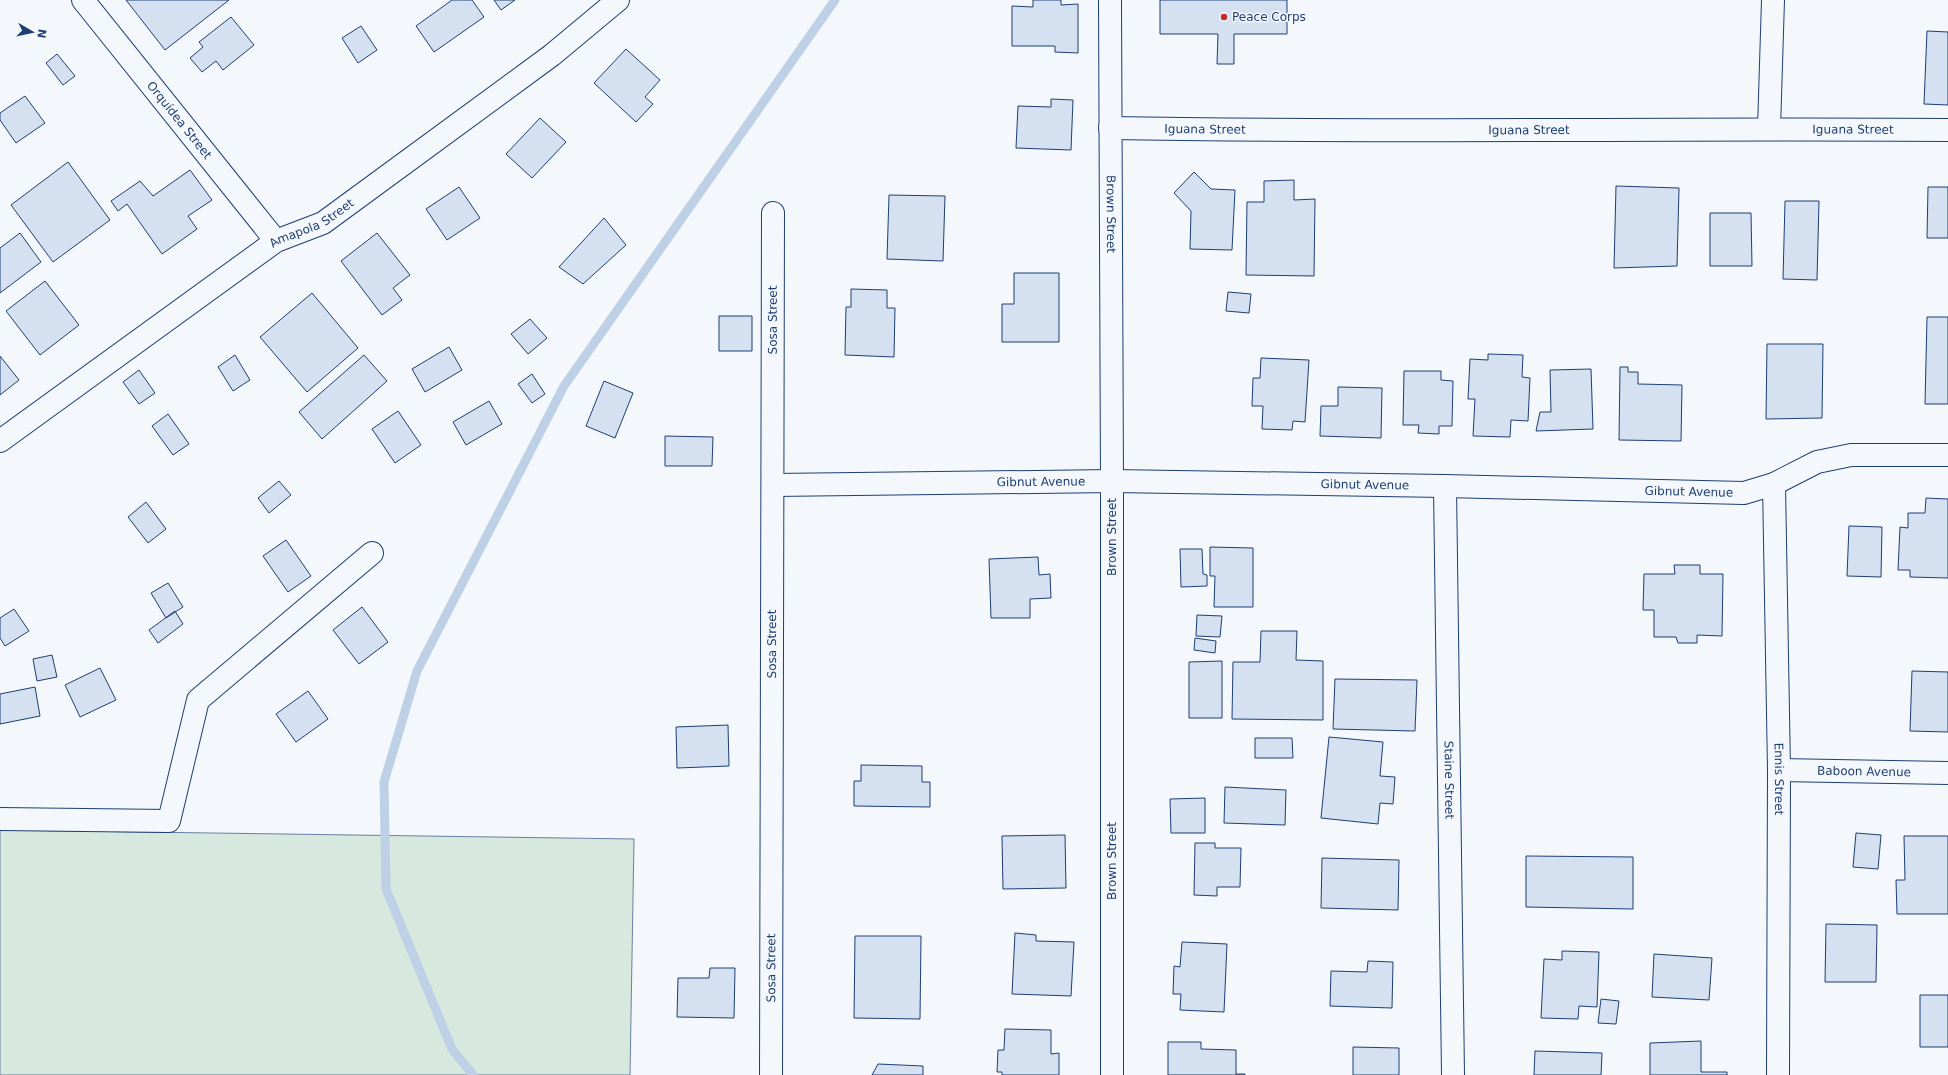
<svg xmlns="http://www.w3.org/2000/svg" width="1948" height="1075" font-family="'DejaVu Sans',sans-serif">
<rect width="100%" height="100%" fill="#f4f7fb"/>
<path fill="#d7e8df" stroke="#687fa3" d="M0,830L634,839L630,1075H0Z"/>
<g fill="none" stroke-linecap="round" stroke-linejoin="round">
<path stroke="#bed0e5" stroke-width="9" d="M473,1075L452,1049L386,889L384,782L417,671L564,386L835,0"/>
</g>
<path fill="#d5e0f0" stroke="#1d3f73" d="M126,0H229L165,50Z
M452,0H472L484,17L434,52L416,26Z
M494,0H515L501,10Z
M1033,0H1061V5L1078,4V53L1055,52V46H1012V6L1033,7Z
M1160,0H1287V34H1234V64H1217L1218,34H1160Z
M231,17L254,45L223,70L216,61L202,72L190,58L203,47L199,42Z
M361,26L377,50L358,63L342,38Z
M1927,31L1948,32V105L1924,104Z
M626,49L660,80L645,97L653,104L636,122L594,83Z
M57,54L75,76L63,85L46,63Z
M25,96L45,123L16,143L0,120V113Z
M1051,99L1073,100L1071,150L1016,148L1018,106L1051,107Z
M540,118L566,142L532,178L506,154Z
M68,162L110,220L53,262L11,205Z
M190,170L212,200L188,216L197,229L162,254L127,204L118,211L111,201L140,181L153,196Z
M1194,172L1211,189L1235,190L1232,250L1190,249L1191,211L1174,193Z
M1294,180V200L1315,199L1314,276L1246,275L1247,202H1264V181Z
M1616,186L1679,188L1677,266L1614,268Z
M459,187L480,218L447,240L426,209Z
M1928,187H1948V238H1927Z
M889,195L945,196L943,261L887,259Z
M1785,201H1819L1817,280L1783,279Z
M1710,213H1751L1752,266H1710Z
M604,218L626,245L583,284L559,267Z
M20,233L41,262L0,293V248Z
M377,233L410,275L393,288L402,300L382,315L341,261Z
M1014,273H1059V342H1002V304H1014Z
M45,281L79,325L40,355L6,311Z
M851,289L887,290V308H895L894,357L845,355L846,307H851Z
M1228,292L1251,294L1249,313L1226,311Z
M312,293L358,348L307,392L260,337Z
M719,316H752V351H719Z
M1927,317H1948V404H1925Z
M530,319L547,338L528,354L511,334Z
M1767,344H1823L1822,418L1766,419Z
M449,347L462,370L425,392L412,369Z
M1488,354L1523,355L1522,377L1530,378L1528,421L1511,420L1510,437L1473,436L1475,399H1468L1470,359L1488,360Z
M235,355L250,380L233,391L218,367Z
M364,355L387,381L322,439L299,412Z
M0,356L19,380L0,395Z
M1261,358L1309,360L1305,422L1293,421L1292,430L1262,429L1263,406H1252L1253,378H1260Z
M1620,367H1628V372H1638V384L1682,385L1681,441L1619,440Z
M1591,369L1593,429L1536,431L1540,412H1551L1550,370Z
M139,370L155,393L139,404L123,382Z
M1404,371H1441V380L1453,381L1452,426H1439V434L1418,433L1419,425H1403Z
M532,374L545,394L532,403L518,384Z
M604,381L633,393L615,438L586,426Z
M1338,387L1382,388L1381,438L1320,436L1321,406H1338Z
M489,401L502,424L466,445L453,422Z
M398,411L421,445L395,463L372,429Z
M168,414L189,444L173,455L152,426Z
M665,436L713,437L712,466H665Z
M279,481L291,495L269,513L258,498Z
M1926,498L1948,499V578L1910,577V570H1898L1900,527L1908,528V513H1925Z
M146,502L166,529L148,543L128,517Z
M1849,526L1882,527L1881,577L1847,576Z
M286,540L311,576L288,592L263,556Z
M1210,547L1253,548V607H1214L1215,576H1210Z
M1180,549H1202L1203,574L1207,575V586L1181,587Z
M1038,557L1039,575L1050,574L1051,598L1030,599V618H991L989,559Z
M1674,565H1700V574H1723L1722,636L1697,635V643H1678L1676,637H1654V610H1643L1644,574H1675Z
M168,583L183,607L166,618L151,593Z
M362,607L388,642L359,664L333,630Z
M14,609L29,631L5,646L0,638V618Z
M175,611L183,624L158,643L149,630Z
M1197,615L1222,616L1220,637L1196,636Z
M1261,631H1297L1296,660L1323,661V720L1232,719L1233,662H1260Z
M1195,638L1216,641L1215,653L1194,650Z
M52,655L57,677L37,681L33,659Z
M1222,661V718H1189V662Z
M100,668L116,700L80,717L65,685Z
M1912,671L1948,672V732L1910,731Z
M1335,679L1417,680L1415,731L1333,729Z
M35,687L40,716L0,724V694Z
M308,691L328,719L296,742L276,714Z
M728,725L729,766L677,768L676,727Z
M1329,737L1383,742L1380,776L1395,777L1393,804L1380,803L1378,824L1321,818Z
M1255,738H1292L1293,758H1255Z
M861,765L922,766V782H930V807L854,806V781H861Z
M1225,787L1286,790L1285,825L1224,823Z
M1205,798V833H1171L1170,799Z
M1856,833L1881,835L1878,869L1853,867Z
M1065,835L1066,888L1003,889L1002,836Z
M1904,836H1948V914H1897L1896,880H1905Z
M1195,843H1215V848H1241L1240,887H1217V896L1194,895Z
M1526,856L1633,857V909L1526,907Z
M1322,858L1399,860L1398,910L1321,908Z
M1826,924L1877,925L1876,982H1825Z
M1015,933L1036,935V941L1074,942L1071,996L1012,994Z
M855,936H921L920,1019L854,1018Z
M1182,942L1227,944L1224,1012L1180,1010L1181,994H1173L1174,966L1180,967Z
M1562,951L1599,952L1597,1007L1579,1006L1578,1019L1541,1018L1544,959L1562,960Z
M1654,954L1712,958L1709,1000L1652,997Z
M1368,961L1393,962L1392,1008L1330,1006L1331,971L1367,972Z
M710,968H735L734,1018L677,1017L678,978H709Z
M1920,995H1948V1047H1920Z
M1601,999L1619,1001L1616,1024L1598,1023Z
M1005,1029L1051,1030V1054L1059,1053V1075H1002V1072H997L998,1050H1004Z
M1701,1041V1072H1727V1075H1650V1043Z
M1168,1042H1201V1049L1236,1050V1074H1245V1075H1168Z
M1353,1047L1399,1048V1075H1353Z
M1535,1051L1602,1053L1601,1075H1534Z
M878,1064L923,1066V1075H872Z"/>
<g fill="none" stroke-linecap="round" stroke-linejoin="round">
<defs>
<g id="minor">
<path id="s1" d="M83,0L276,241"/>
<path id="s2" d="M1110,0L1112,481V1075"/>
<path id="s3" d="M1110,128C1389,133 1669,128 1948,130"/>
<path d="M1769,129L1773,0"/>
<path id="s4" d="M0,441L276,241L323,223L552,55L618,0"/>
<path id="s5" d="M1774,484L1779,770L1778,1075"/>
<path id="s6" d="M774,485L1112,481L1445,486L1744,493L1774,484L1817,462L1851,455H1948"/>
<path id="s7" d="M1445,486L1453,1075"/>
<path id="s8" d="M1779,770L1948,773"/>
<path d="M0,819L169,821L198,700L372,553"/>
<path id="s9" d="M771,1075L773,213"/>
</g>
</defs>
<use href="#minor" stroke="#1d3f73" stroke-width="24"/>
<use href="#minor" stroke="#f4f7fb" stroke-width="22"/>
</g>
<circle fill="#c62828" stroke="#f4f7fb" stroke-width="1.5" cx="1224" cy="17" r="4"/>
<g text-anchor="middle" stroke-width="3" stroke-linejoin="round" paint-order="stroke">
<g font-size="12" fill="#1d3f73" stroke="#f4f7fb" text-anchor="start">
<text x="1232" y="21">Peace Corps</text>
</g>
<g font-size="12" fill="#1d3f73" stroke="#f4f7fb">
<text dy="4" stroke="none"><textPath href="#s1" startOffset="154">Orquídea Street</textPath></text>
<text dy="4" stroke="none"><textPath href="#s3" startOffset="95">Iguana Street</textPath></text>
<text dy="4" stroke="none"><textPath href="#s3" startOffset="419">Iguana Street</textPath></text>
<text dy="4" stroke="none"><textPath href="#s3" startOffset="743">Iguana Street</textPath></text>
<text dy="4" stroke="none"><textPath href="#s2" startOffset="214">Brown Street</textPath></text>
<text dy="4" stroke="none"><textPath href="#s4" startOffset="381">Amapola Street</textPath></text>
<text dy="4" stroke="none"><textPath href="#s9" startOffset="755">Sosa Street</textPath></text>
<text dy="4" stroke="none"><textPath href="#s6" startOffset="267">Gibnut Avenue</textPath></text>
<text dy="4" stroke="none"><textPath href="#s6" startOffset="591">Gibnut Avenue</textPath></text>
<text dy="4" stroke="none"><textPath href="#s6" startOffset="915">Gibnut Avenue</textPath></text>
<text transform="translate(1112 537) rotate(-90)" y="4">Brown Street</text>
<text dy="4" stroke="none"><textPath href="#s9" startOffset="431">Sosa Street</textPath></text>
<text dy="4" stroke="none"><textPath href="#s8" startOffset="85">Baboon Avenue</textPath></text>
<text dy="4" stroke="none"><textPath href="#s5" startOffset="295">Ennis Street</textPath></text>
<text dy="4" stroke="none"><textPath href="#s7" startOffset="294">Staine Street</textPath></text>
<text transform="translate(1112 861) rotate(-90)" y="4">Brown Street</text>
<text dy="4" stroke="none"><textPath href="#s9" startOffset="107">Sosa Street</textPath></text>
</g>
</g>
<g transform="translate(32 32) rotate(99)" stroke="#f4f7fb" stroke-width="3" paint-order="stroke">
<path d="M0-3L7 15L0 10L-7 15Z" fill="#1d3f73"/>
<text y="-6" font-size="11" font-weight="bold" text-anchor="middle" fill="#1d3f73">N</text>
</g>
</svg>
